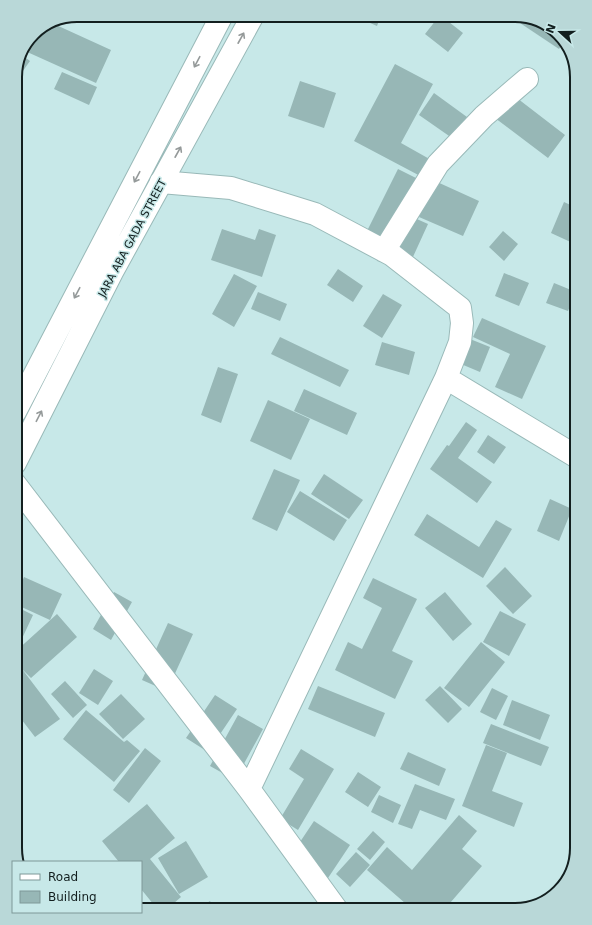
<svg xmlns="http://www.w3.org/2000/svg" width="592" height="925" font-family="'DejaVu Sans',sans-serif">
<rect width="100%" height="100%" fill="#c7e8e8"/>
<path fill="#97b7b6" d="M352,15H381L377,26Z
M440,15L463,33L448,52L425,34Z
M508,15H519L550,26L564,42L559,49Z
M54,24L111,50L96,83L25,51L33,33Z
M23,56L30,61L15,82V73Z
M395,64L433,84L401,143L433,161L424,178L354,141Z
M62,72L97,87L89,105L54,89Z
M300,81L336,93L324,128L288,116Z
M434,93L467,117L452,138L419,115Z
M513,95L565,135L548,158L495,118Z
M398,169L426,183L390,253L363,239Z
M435,181L479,201L463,236L419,217Z
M564,202L577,208V245L551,233Z
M410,216L428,224L412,259L395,251Z
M222,229L255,240L259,229L276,235L262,277L211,260Z
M503,231L518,244L504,261L489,247Z
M338,269L363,286L353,302L327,285Z
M504,273L529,283L519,306L495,296Z
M234,274L257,286L234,327L212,314Z
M554,283L576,292L568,311L546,303Z
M258,292L287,304L280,321L251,309Z
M383,294L402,305L382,338L363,326Z
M482,318L546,346L522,399L495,387L510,354L473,337Z
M280,337L349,370L340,387L271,354Z
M470,339L490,347L480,372L461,364Z
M382,342L415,352L409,375L375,365Z
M218,367L238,374L221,423L201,415Z
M304,389L357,413L347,435L294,411Z
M268,400L310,419L291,460L250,441Z
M466,422L477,430L458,458L492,482L477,503L430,469L447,445L449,446Z
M488,435L506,447L494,464L477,452Z
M274,469L300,480L277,531L252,519Z
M324,474L363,500L349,519L311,494Z
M300,491L347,520L334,541L287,512Z
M550,499L572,509L559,541L537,531Z
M427,514L479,547L496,520L512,529L483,578L414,535Z
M505,567L532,596L513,614L486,586Z
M24,577L62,594L50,620L15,604V598Z
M373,578L417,599L392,651L413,661L395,699L335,670L348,642L362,649L382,608L363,598Z
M114,592L132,602L111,640L93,629Z
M445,592L472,624L453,641L425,608Z
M15,606L33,615L19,645L15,643Z
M500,611L526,624L509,656L483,642Z
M57,614L77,637L31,678L22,669L60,719L35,737L15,711V670L20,666L15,661V652Z
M168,623L193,634L167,691L142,680Z
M481,642L505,662L469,707L444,688Z
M94,669L113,681L98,705L79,693Z
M65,681L87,705L73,718L51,694Z
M318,686L385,713L375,737L308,709Z
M440,686L462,709L448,723L425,700Z
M492,688L508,696L496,720L480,712Z
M121,694L145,719L123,739L99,714Z
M215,695L237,709L208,752L186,738Z
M512,700L550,715L540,740L503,725Z
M86,710L124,742L127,740L140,751L114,782L63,739Z
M238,715L263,729L235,780L210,766Z
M491,724L549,747L541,766L483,743Z
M486,745L507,753L492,791L523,803L514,827L462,806Z
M145,748L161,761L129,803L113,790Z
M301,749L334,769L298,830L280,819L304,779L289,769Z
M408,752L446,769L439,786L400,769Z
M358,772L381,787L368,807L345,792Z
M415,784L455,799L446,820L420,810L412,829L398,824Z
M379,795L401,805L393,823L371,812Z
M147,804L175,838L150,859L181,897L166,910H158L141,889V862H119L102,841Z
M459,815L477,831L462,849L482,866L444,910H413L367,870L387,847L412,870Z
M314,821L350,845L328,878L292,854Z
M373,831L385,842L370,860L357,849Z
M186,841L208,877L179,894L158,858Z
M356,852L370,865L350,887L336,874Z
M210,901L215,910H196Z"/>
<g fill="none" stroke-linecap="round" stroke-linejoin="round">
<defs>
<path id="street" d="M161,182L231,188L315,214L392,255L460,308L462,323L460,342L446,378L249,789
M384,251L438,164L484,116L527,79
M446,378L577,457
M15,484L249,789L337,910"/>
<path id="primary" d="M15,412L222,15
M15,463L112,272L253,15"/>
</defs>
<use href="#street" stroke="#99b9b8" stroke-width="24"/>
<use href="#primary" stroke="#99b9b8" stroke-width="24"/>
<use href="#street" stroke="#fff" stroke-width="22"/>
<use href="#primary" stroke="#fff" stroke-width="22"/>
</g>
<defs><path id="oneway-shaft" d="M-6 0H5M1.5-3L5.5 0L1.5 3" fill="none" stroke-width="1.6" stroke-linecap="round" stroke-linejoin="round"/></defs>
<g stroke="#959a9a">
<use href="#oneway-shaft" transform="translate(241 38) rotate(-61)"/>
<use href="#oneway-shaft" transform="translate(197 62) rotate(118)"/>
<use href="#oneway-shaft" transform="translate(178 152) rotate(-61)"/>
<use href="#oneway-shaft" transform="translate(137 177) rotate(118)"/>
<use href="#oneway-shaft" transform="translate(77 293) rotate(118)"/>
<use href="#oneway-shaft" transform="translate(39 416) rotate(-63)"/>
</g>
<g text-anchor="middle" stroke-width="3" stroke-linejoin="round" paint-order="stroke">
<g font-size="11" fill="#131f1f" stroke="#c7e8e8">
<text transform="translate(132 238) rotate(-62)" y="4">JARA ABA GADA STREET</text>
</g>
</g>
<path d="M0 0H592V925H0ZM77 22H515A55 55 0 0 1 570 77V848A55 55 0 0 1 515 903H77A55 55 0 0 1 22 848V77A55 55 0 0 1 77 22Z" fill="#b9d8d8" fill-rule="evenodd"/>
<path fill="none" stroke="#131f1f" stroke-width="2" d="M77 22H515A55 55 0 0 1 570 77V848A55 55 0 0 1 515 903H77A55 55 0 0 1 22 848V77A55 55 0 0 1 77 22Z"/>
<rect x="12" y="861" width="130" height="52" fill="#c7e8e8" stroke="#7f9898"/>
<rect x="20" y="874" width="20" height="6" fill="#ffffff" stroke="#7f9898"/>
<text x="48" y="881" font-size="12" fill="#131f1f">Road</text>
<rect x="20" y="891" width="20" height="12" fill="#97b7b6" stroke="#7f9898"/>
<text x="48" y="901" font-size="12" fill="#131f1f">Building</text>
<g transform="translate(560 32) rotate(291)" stroke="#c7e8e8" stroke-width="3" paint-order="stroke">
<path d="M0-3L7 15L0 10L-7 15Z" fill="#131f1f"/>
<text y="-6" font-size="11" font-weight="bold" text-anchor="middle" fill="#131f1f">N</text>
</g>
</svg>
